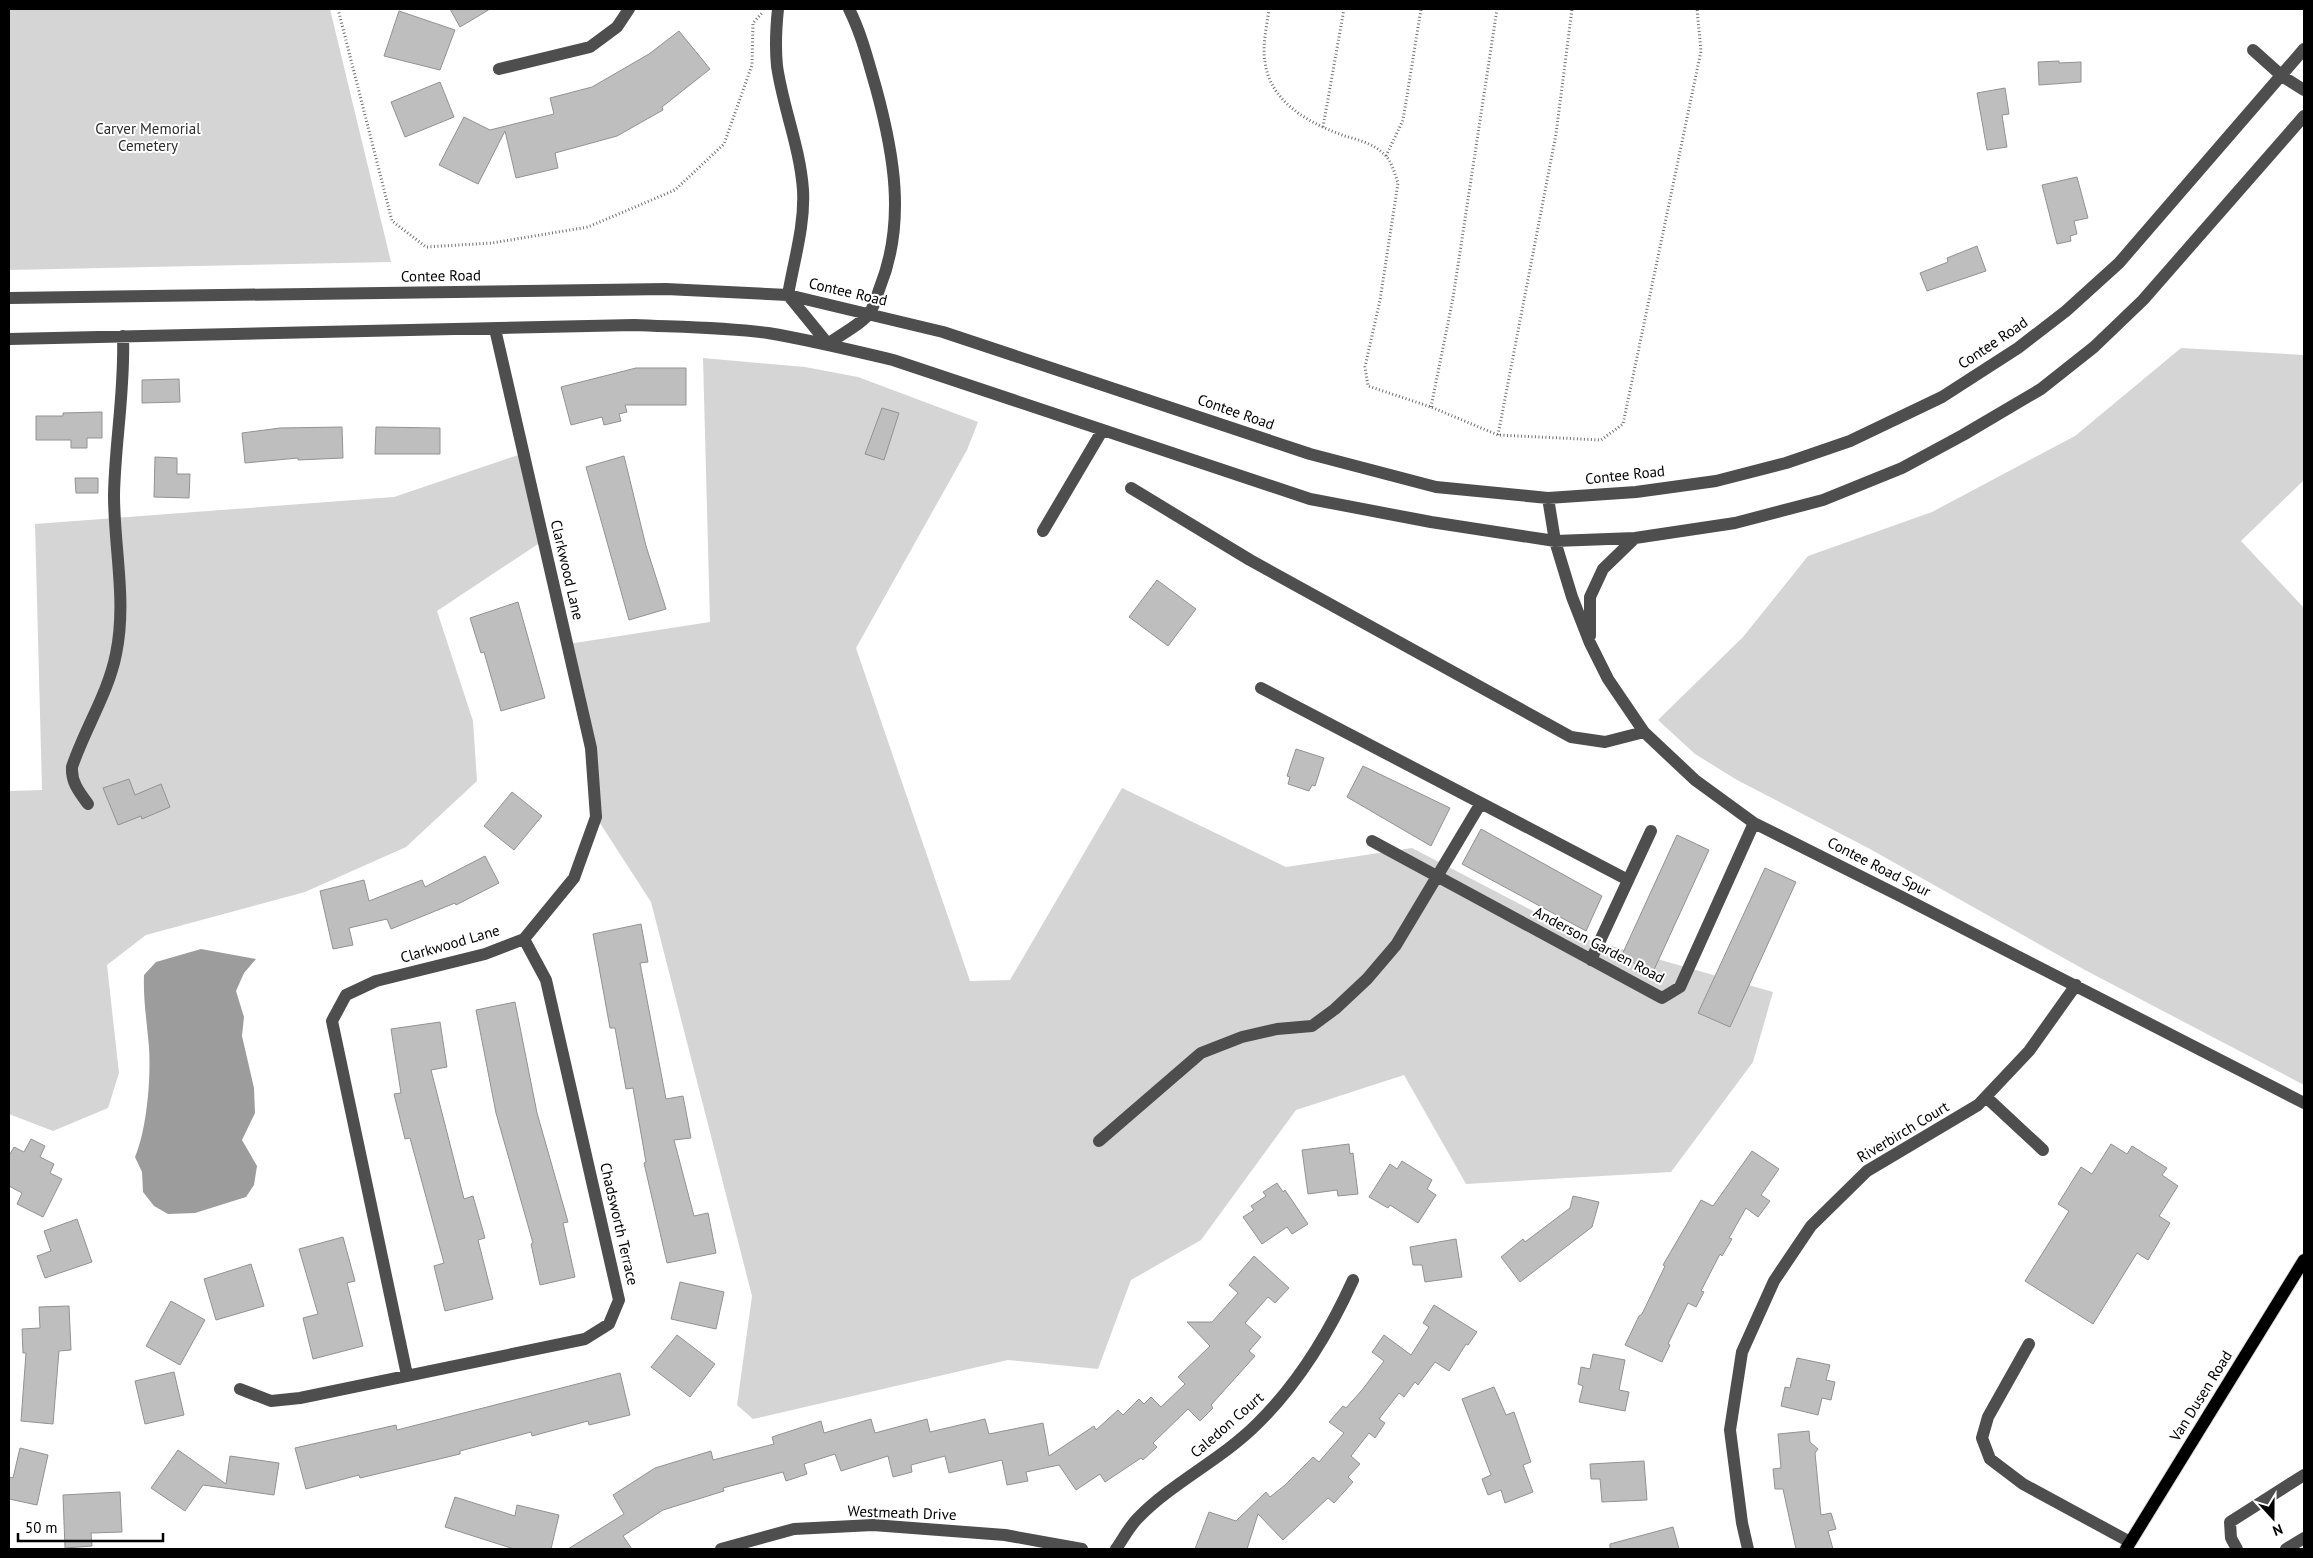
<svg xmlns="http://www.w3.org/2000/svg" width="2313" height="1558" font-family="'PT Sans',sans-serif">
<rect width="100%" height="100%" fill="#fff"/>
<path fill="#d5d5d5" d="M9,9H330L391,262L9,270Z
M2181,348L2304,355V480L2241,541L2304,608V1085L2085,970L1870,849L1737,780L1695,754L1658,720L1743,637L1808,556L1932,512L2075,436Z
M703,358L805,367L858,377L978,422L967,450L856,648L970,981L1010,980L1122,788L1286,867L1412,848L1587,939L1773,992L1753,1062L1671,1172L1466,1184L1404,1075L1296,1110L1201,1240L1131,1280L1098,1369L1008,1360L753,1419L737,1405L752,1296L651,902L596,817L568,644L710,622Z
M524,453L544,540L437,611L473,721L477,781L406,847L305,892L146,935L107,965L119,1073L108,1108L53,1131L9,1114V791L42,790L35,524L394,497Z"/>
<path fill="#9c9c9c" d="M201,949L256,959L244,973L236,991L244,1017L242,1036L254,1088L255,1113L242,1140L257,1166L254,1185L246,1197L195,1213L168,1214L154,1206L143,1192L142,1172L135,1157C147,1129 151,1078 149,1047C147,1023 143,999 144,975L156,962Z"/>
<path fill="#bebebe" stroke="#929292" d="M450,9H490L460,27Z
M399,11L455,30L440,70L384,56Z
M679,31L710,69L662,107L663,110L617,136L555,153L558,168L516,178L505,131L478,184L439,165L464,117L490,130L554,114L550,98L592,87L649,54Z
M2059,61V63L2081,62V82L2039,85L2038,62Z
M440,82L454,117L405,137L391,102Z
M2005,88L2009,114L2002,115L2007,147L1987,150L1977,93Z
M2077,177L2088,218L2074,221L2077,234L2070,236L2071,241L2057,244L2042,185Z
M1977,246L1986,271L1927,291L1920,273L1948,262L1947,258Z
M636,368H686V405H625L627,412L619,414L621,421L604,425L602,417L571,425L561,387Z
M179,379L180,402L142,403V380Z
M882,408L899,413L884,460L865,454Z
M102,412V438H87V448H71V440H36V416H63V413Z
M342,427L343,458L298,460V458L245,463L242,433L280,428Z
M376,427L440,428V454H375Z
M624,456L646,546L666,609L629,620L586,467Z
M155,457L177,458V474H190L189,498L154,497Z
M75,478H98V493H76Z
M1157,580L1196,609L1168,646L1129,617Z
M518,602L545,698L501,711L484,652L481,653L470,618Z
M1296,749L1324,758L1315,786L1312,785L1309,791L1288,784L1290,777L1287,776Z
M1363,766L1450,808L1431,846L1347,797Z
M129,779L135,795L161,784L170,807L142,819L141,816L118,825L103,788Z
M512,792L542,816L514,850L484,826Z
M1481,829L1602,896L1586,931L1462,864Z
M1677,835L1709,850L1653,972L1621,957Z
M485,856L499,883L456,905L455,903L391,929L387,919L349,928L353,945L333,949L320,891L364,880L369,901L422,880L425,887Z
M1765,868L1796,882L1730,1027L1698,1013Z
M641,924L648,962L640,963L666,1099L683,1096L691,1138L674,1140L694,1216L708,1213L716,1253L667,1263L644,1163L646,1162L633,1088L626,1089L615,1028H610L593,934Z
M515,1002L537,1113L568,1222L563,1223L575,1277L540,1285L531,1244L533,1243L496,1113L476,1010Z
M440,1022L447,1067L431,1070L464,1199L473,1196L485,1238L478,1240L493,1299L445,1311L434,1266L444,1263L410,1138L405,1139L394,1094L401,1093L391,1029Z
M31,1139L45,1146L40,1157L54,1164L50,1173L62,1179L43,1217L17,1204L22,1193L9,1186V1156L14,1147L24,1152Z
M1349,1144L1350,1154L1353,1153L1358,1194L1338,1196L1337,1190L1308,1194L1302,1150Z
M2111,1144L2127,1154L2132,1146L2167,1168L2162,1175L2178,1186L2159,1216L2170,1223L2148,1260L2137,1253L2093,1324L2025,1281L2069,1211L2058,1204L2081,1167L2092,1174Z
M1752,1151L1779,1169L1761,1195L1770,1201L1758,1217L1746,1208L1729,1238L1732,1239L1722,1256L1720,1254L1701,1291L1704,1292L1696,1307L1688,1303L1668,1344L1670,1345L1662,1362L1625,1345L1639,1316L1642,1314L1665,1266L1663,1265L1701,1200L1713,1206Z
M1402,1161L1432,1180L1427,1189L1436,1195L1418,1223L1390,1205L1388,1208L1369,1197L1390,1164L1397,1169Z
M1277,1183L1283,1192L1285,1190L1308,1224L1292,1234L1287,1227L1262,1244L1243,1217L1254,1210L1251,1206L1266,1196L1263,1192Z
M1573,1196L1599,1202L1592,1227L1520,1282L1501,1257L1523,1239L1525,1242L1570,1208Z
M77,1219L92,1262L45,1278L37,1256L51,1251L44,1231Z
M343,1237L355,1281L347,1283L363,1346L313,1359L303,1318L318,1314L299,1249Z
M1456,1239L1462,1277L1425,1282L1422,1265H1413L1410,1247Z
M1254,1256L1289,1288L1275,1303L1268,1297L1245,1323L1261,1337L1249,1351L1255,1356L1211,1405L1213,1408L1200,1421L1188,1409L1153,1443L1157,1447L1143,1460L1141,1458L1105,1482L1100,1474L1076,1490L1059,1465L1026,1472L1028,1481L1007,1485L1002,1460L949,1473L945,1456L911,1465L912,1472L893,1477L888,1456L841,1471L835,1454L804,1464L807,1474L786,1481L783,1472L723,1488L724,1491L663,1510L623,1536L632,1549H568L624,1514L613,1495L655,1468L711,1451L713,1460L774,1444L772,1437L821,1421L824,1433L871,1419L875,1433L927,1419L930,1432L985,1419L989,1434L1043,1423L1049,1456L1094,1426L1096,1430L1118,1410L1123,1415L1139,1399L1144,1404L1151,1397L1161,1407L1185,1384L1178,1377L1210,1346L1187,1322H1212L1238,1293L1229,1285Z
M251,1264L264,1306L216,1320L204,1279Z
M680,1282L724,1292L716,1329L671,1319Z
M171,1301L205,1320L180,1365L146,1346Z
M1434,1305L1477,1332L1468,1345L1466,1344L1449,1371L1435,1362L1418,1385L1415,1382L1404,1397L1399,1393L1379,1419L1385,1423L1375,1438L1369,1433L1351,1456L1360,1464L1348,1477L1353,1482L1334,1503L1328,1498L1283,1540L1258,1514L1247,1549H1195L1209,1512L1236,1521L1266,1492L1270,1497L1285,1485L1313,1457L1319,1462L1344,1433L1329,1422L1343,1406L1346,1408L1362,1390L1384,1361L1372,1352L1384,1335L1411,1355L1429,1327L1423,1323Z
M69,1306L71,1350L59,1351L53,1424L21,1421L26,1353H23L22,1329L40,1328L39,1307Z
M677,1335L715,1364L690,1397L651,1367Z
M1593,1354L1625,1360L1619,1390L1629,1392L1625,1411L1579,1402L1583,1386L1578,1384L1581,1367L1590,1369Z
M1797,1358L1830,1365L1826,1380L1835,1382L1831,1400L1822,1398L1818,1415L1781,1406L1785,1387L1790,1388Z
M174,1372L184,1415L145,1424L135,1381Z
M620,1373L630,1415L589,1425L588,1421L532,1436L531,1432L460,1451V1454L360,1478L359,1475L306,1489L295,1448L396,1425L397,1430Z
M1494,1387L1506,1415L1514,1412L1531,1462L1523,1465L1533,1492L1505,1503L1501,1490L1488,1495L1482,1479L1491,1475L1462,1399Z
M1809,1431L1810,1442L1818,1449L1815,1453L1821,1515L1831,1513L1836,1529L1828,1531L1833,1549H1796L1783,1489H1775L1773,1469L1781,1468L1778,1434Z
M20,1448L48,1455L37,1505L9,1499V1477L13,1478Z
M178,1450L226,1484L230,1456L279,1463L274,1495L203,1485L185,1511L151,1488Z
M1644,1461L1647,1500L1602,1502L1600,1479H1591L1590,1464Z
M120,1492L122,1532L91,1533L92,1546L65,1548L63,1495Z
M455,1497L515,1516L517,1505L559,1515L551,1549H514L445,1527Z
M1673,1527L1679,1549H1610V1544Z"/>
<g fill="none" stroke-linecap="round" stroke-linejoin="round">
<defs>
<path id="major" d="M2126,1549L2304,1260"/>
</defs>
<use href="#major" stroke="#dbdbdb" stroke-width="14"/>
<path stroke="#707070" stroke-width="3" stroke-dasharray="1 2.5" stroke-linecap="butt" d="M338,9L392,221L426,247L492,243L588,227L675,190L724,144L752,65L753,23L762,13
M1269,9C1267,25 1262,46 1265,62C1270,103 1311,124 1345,136C1359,140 1375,144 1386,156C1392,163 1395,174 1398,183L1380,300L1365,367L1368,386L1431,407L1498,435L1601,440L1623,424L1701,51L1697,9
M1323,127L1344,9
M1386,156L1403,120L1421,9
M1431,407L1453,298L1497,9
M1498,435L1556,134L1572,9"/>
<path stroke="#4e4e4e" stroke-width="12" d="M778,9C776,28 775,46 777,66C783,108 800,147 803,190C805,225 794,260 788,295L828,344
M2253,50L2282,76L2304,90
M499,69L590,47L617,27L629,9
M9,298L666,289L788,295L943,332L1310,454L1436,487L1548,498L1636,492L1716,481L1786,463L1850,441L1942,397L2018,348L2066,311L2119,263L2304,49
M9,339L634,325C679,327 724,327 768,333C810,340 851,350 893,360L1310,499L1431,522L1555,541L1635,538L1735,523L1823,500L1902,468L1963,435L2041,389L2094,347L2143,300L2304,116
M828,344C838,336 865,322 870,312C875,305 877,295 880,287C906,222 894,154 876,88C868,61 862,35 849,9
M1131,488L1250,560L1571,737L1605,742L1644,732
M1548,498L1555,541L1572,597L1590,643L1608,679L1644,732L1695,780L1754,823L1902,897L2304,1103
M1043,531L1102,431
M1590,636V597L1603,569L1635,538
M1261,688L1628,880
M88,804C79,792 71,782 72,767C85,728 108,694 116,654C127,601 114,548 114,495C115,442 125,390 123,336
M1372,841L1662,998L1680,987L1754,823
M1591,960L1651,831
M1986,1097L2043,1150
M1099,1141L1201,1053L1242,1037L1277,1029L1312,1026L1335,1009L1367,979L1396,945L1481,803
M2029,1344L1988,1417L1982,1438L1990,1459L2023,1484L2130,1542
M407,1375L332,1021L346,995L376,981L485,954L524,939L574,878L596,817L591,748L495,329
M240,1389L271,1401L300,1398L585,1339L609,1324L619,1300L546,980L524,939
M721,1549L794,1529L873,1525L1005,1535L1082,1549
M1116,1549C1123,1539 1129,1527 1138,1518C1173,1482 1221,1460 1257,1424C1299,1383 1329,1333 1353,1280
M1748,1549L1742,1523L1730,1430L1742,1352L1774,1281L1811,1226L1867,1171L1978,1105L2029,1051L2076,985
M2237,1549L2231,1538L2230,1522L2304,1475
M2286,1549L2304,1538"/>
<use href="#major" stroke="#000" stroke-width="12"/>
</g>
<g text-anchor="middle" stroke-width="4" stroke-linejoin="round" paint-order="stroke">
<g font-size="15" fill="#2c2c2c" stroke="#fff">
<text x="148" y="134">Carver Memorial<tspan x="148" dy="17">Cemetery</tspan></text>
</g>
<g font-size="15" fill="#000" stroke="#fff">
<text transform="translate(441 276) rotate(-1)" y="5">Contee Road</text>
<text transform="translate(848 292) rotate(13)" y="5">Contee Road</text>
<text transform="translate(1993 343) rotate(-34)" y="5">Contee Road</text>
<text transform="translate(1236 412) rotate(19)" y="5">Contee Road</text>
<text transform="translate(1625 475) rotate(-6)" y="5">Contee Road</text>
<text transform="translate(567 570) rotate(77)" y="5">Clarkwood Lane</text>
<text transform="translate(1879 867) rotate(27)" y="5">Contee Road Spur</text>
<text transform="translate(450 944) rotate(-16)" y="5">Clarkwood Lane</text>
<text transform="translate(1599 945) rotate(28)" y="5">Anderson Garden Road</text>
<text transform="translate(1903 1132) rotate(-31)" y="5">Riverbirch Court</text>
<text transform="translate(619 1224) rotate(77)" y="5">Chadsworth Terrace</text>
<text transform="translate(2201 1396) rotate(-58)" y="5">Van Dusen Road</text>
<text transform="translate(1227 1425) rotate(-41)" y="5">Caledon Court</text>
<text transform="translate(902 1513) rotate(2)" y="5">Westmeath Drive</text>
</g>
</g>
<rect width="2313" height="1558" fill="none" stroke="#000000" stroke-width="20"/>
<g transform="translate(2273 1518) rotate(159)" stroke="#ffffff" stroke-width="4" paint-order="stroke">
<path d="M0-4L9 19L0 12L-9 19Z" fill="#000000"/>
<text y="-8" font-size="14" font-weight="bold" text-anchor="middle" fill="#000000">N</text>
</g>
<path d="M18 1533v8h145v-8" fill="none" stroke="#000000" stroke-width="2.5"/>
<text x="25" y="1533" font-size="15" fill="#000000" stroke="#ffffff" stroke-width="4" paint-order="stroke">50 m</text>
</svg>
